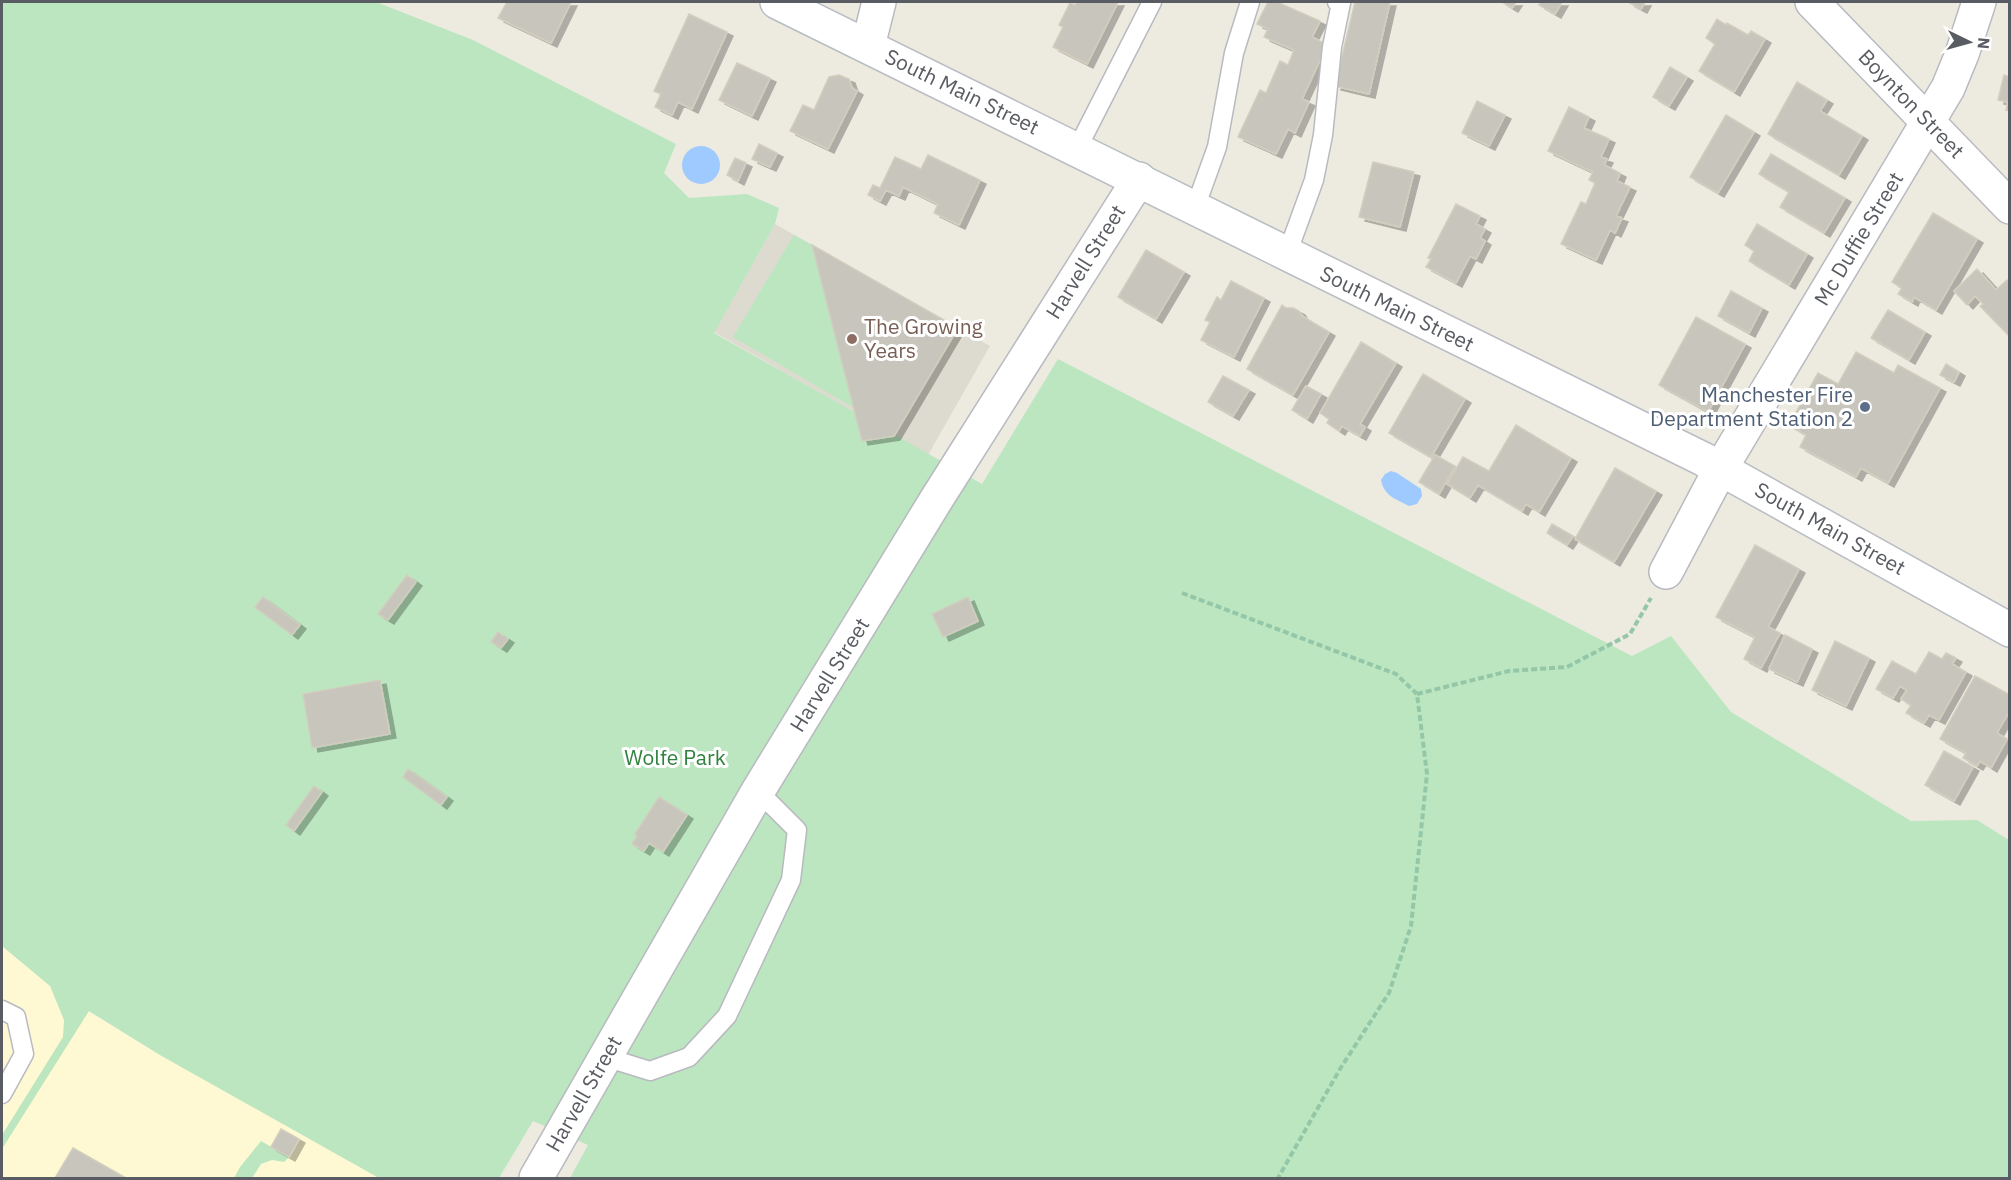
<svg xmlns="http://www.w3.org/2000/svg" width="2011" height="1180" font-family="'IBM Plex Sans',sans-serif">
<defs>
<filter id="shadow"><feDropShadow dx="6" dy="4" stdDeviation="0" flood-color="#0004"/></filter>
</defs>
<rect width="100%" height="100%" fill="#edebe0"/>
<path fill="#fff9d3" d="M2,946L63,996L78,1027L88,1011L160,1055L379,1178H2Z"/>
<path fill="#dddbcf" d="M775,224L990,346L928,455L714,332Z"/>
<path fill="#bbe6c0" d="M2,2H376L473,40L676,144L664,173L689,198L747,194L779,208L775,224L714,333L982,484L1058,359L1632,656L1671,636L1731,712L1911,821L1977,820L2009,840V1178H570L588,1145L533,1121L499,1178H379L160,1055L89,1011L2,1149V1135L63,1037L64,1020L50,986L2,946Z
M794,235L812,245L854,408L733,337Z
M261,1141L289,1157L284,1162L272,1160L261,1164L252,1178H234L240,1167Z"/>
<path fill="#9ecaff" d="M682 165a19 19 0 1 1 38 0a19 19 0 1 1-38 0Z
M1391,471L1397,473L1421,489L1422,496L1417,504L1409,506C1396,499 1384,496 1381,480L1385,474Z"/>
<path fill="#c8c5bd" stroke="#d1cebe" stroke-width="1.5" filter="url(#shadow)" d="M507,2H571L551,43L498,18Z
M1077,2H1118L1087,64L1053,47L1063,27L1059,25L1070,3L1075,5Z
M1268,2H1277L1320,21L1312,37L1327,45L1302,99L1309,102L1295,133L1288,129L1276,154L1238,137L1260,90L1266,93L1280,61L1288,65L1294,50L1264,37L1268,29L1257,24Z
M1355,2H1390L1369,94L1335,86Z
M1502,2H1516L1512,8Z
M1541,2H1562L1555,14L1539,5Z
M1628,2H1645L1641,9Z
M689,14L727,32L692,109L678,102L672,115L655,107L661,94L654,91Z
M1717,19L1726,25L1727,23L1748,35L1751,31L1765,39L1734,92L1699,71L1715,44L1706,38Z
M737,63L770,78L752,116L719,100Z
M1670,67L1687,77L1669,106L1653,97Z
M839,75L849,79L852,88L857,91L828,149L790,131L803,105L814,110L829,77Z
M2004,75L2010,77V111L2006,110L2008,102L1998,100Z
M1797,82L1827,100L1820,111L1862,136L1839,175L1768,134Z
M1477,101L1505,115L1489,146L1462,133Z
M1569,107L1589,117L1584,128L1609,139L1601,157L1607,159L1604,165L1620,173L1617,181L1630,187L1616,216L1622,218L1615,233L1610,230L1596,260L1561,244L1581,202L1586,204L1595,183L1589,180L1593,172L1548,151Z
M1726,115L1754,132L1718,193L1690,177Z
M759,144L777,153L770,167L752,159Z
M1771,154L1845,198L1824,233L1780,207L1789,192L1759,174Z
M928,155L980,180L959,225L934,213L938,204L903,187L899,196L886,190L880,201L868,195L873,185L880,188L895,157L921,169Z
M735,158L746,163L738,181L727,175Z
M1373,162L1414,172L1400,227L1359,217Z
M1456,204L1480,216L1476,224L1485,229L1480,238L1485,241L1476,259L1470,256L1456,283L1426,267L1431,259L1428,258Z
M1933,213L1977,239L1936,310L1914,297L1912,302L1898,294L1902,288L1892,282Z
M1757,224L1807,254L1789,285L1749,261L1754,251L1745,245Z
M812,245L958,328L894,436L862,441Z
M1146,250L1184,272L1156,319L1118,297Z
M1977,269L1996,290L2007,280L2010,283V337L1980,306L1983,304L1975,296L1967,305L1954,291Z
M1231,281L1264,298L1234,357L1201,340L1210,322L1205,320L1217,297L1221,300Z
M1731,291L1762,308L1749,333L1718,316Z
M1282,305L1286,308H1293L1299,311L1302,316L1329,332L1293,395L1247,369Z
M1888,310L1925,332L1909,360L1871,338Z
M1696,317L1745,344L1708,412L1659,385Z
M1361,342L1396,363L1360,424L1365,427L1360,436L1342,426L1339,431L1327,423L1329,419L1320,413Z
M1856,352L1894,373L1898,365L1940,388L1888,483L1861,468L1856,477L1800,447L1806,435L1789,425L1818,373L1838,384Z
M1946,364L1959,372L1954,382L1940,375Z
M1423,374L1465,399L1431,457L1389,433Z
M1223,376L1249,390L1233,416L1208,402Z
M1306,386L1321,394L1307,419L1292,410Z
M1516,425L1571,458L1539,512L1526,504L1522,511L1478,485L1470,498L1447,484L1463,457L1489,471Z
M1435,455L1455,466L1439,494L1419,482Z
M1615,468L1656,491L1614,562L1575,539Z
M1552,524L1573,536L1567,545L1547,533Z
M1755,545L1799,569L1768,627L1780,633L1761,668L1744,659L1755,637L1716,617Z
M407,575L416,582L388,620L378,614Z
M263,597L300,625L292,635L255,607Z
M968,597L978,621L943,637L932,614Z
M498,632L508,639L501,648L491,642Z
M1785,635L1812,649L1797,682L1769,669Z
M1835,641L1869,658L1846,706L1812,690Z
M1929,652L1942,659L1946,653L1956,658L1952,664L1966,672L1939,720L1929,715L1924,723L1906,713L1911,705L1901,699L1907,690L1900,686L1893,698L1876,689L1892,661L1916,674Z
M1975,676L2010,695V710L1997,733L2007,739L1991,768L1980,761L1977,766L1963,758L1966,753L1940,739Z
M380,680L390,734L312,748L303,694Z
M1944,751L1973,767L1954,801L1925,785Z
M408,769L447,797L441,805L403,777Z
M314,786L322,792L294,831L286,825Z
M659,797L687,815L663,852L649,843L644,851L632,844L637,836L635,834Z
M281,1129L299,1139L289,1157L271,1147Z
M73,1148L126,1178H55Z"/>
<g fill="none" stroke-linecap="round" stroke-linejoin="round">
<defs>
<path id="service" d="M1077,149L1152,2
M1195,208L1217,147L1234,53L1250,2
M1287,254L1314,180L1323,135L1332,47L1341,3L1337,2
M2,1010L16,1017L24,1054L2,1094
M605,1057L650,1071L689,1057L727,1016L791,880L797,830L758,791"/>
<path id="minor" d="M868,46L879,2
M1666,572L1721,468L1948,88L1962,54L1979,2
M536,1178L758,791L936,500L1139,179"/>
<path id="tertiary" d="M1812,2L2010,207"/>
<path id="secondary" d="M777,2L1703,459L2010,630"/>
</defs>
<use href="#service" stroke="#b8bac0" stroke-width="21"/>
<use href="#minor" stroke="#b8bac0" stroke-width="36"/>
<use href="#tertiary" stroke="#b8bac0" stroke-width="36"/>
<use href="#secondary" stroke="#b9bcc3" stroke-width="36"/>
<path stroke="#94c7a8" stroke-width="4" stroke-dasharray="6 3" stroke-linecap="butt" d="M1182,593L1396,674L1417,694L1427,774L1411,926L1389,993L1340,1069L1278,1178
M1417,694L1509,671L1567,667L1630,634L1651,598"/>
<use href="#service" stroke="#fff" stroke-width="18"/>
<use href="#minor" stroke="#fff" stroke-width="33"/>
<use href="#tertiary" stroke="#fff" stroke-width="33"/>
<use href="#secondary" stroke="#fff" stroke-width="33"/>
</g>
<circle fill="#8d6e63" stroke="#fff" stroke-width="2" cx="852" cy="339" r="6"/>
<circle fill="#5c6f8a" stroke="#fff" stroke-width="2" cx="1865" cy="407" r="6"/>
<g text-anchor="middle" stroke-width="6" stroke-linejoin="round" paint-order="stroke">
<g font-size="21" fill="#595c62" stroke="#fff">
<text transform="translate(962 92) rotate(26)" y="7">South Main Street</text>
<text transform="translate(1911 104) rotate(46)" y="7">Boynton Street</text>
<text transform="translate(1859 239) rotate(-59)" y="7">Mc Duffie Street</text>
<text transform="translate(1086 262) rotate(-58)" y="7">Harvell Street</text>
<text transform="translate(1397 309) rotate(26)" y="7">South Main Street</text>
<text transform="translate(1830 529) rotate(29)" y="7">South Main Street</text>
<text transform="translate(830 675) rotate(-58)" y="7">Harvell Street</text>
<text transform="translate(584 1094) rotate(-60)" y="7">Harvell Street</text>
</g>
<g font-size="21" fill="#785e54" stroke="#fff" text-anchor="start">
<text x="864" y="334">The Growing<tspan x="864" dy="24">Years</tspan></text>
</g>
<g font-size="21" fill="#4e5e75" stroke="#fff" text-anchor="end">
<text x="1853" y="402">Manchester Fire<tspan x="1853" dy="24">Department Station 2</tspan></text>
</g>
<g font-size="21" fill="#30823e" stroke="#fff">
<text x="675" y="765">Wolfe Park</text>
</g>
</g>
<rect width="2011" height="1180" fill="none" stroke="#595c62" stroke-width="6"/>
<g transform="translate(1969 42) rotate(95)" stroke="#ffffff" stroke-width="4.5" paint-order="stroke">
<path d="M0-4.5L10 22L0 15L-10 22Z" fill="#595c62"/>
<text y="-9" font-size="16" font-weight="bold" text-anchor="middle" fill="#595c62">N</text>
</g>
</svg>
